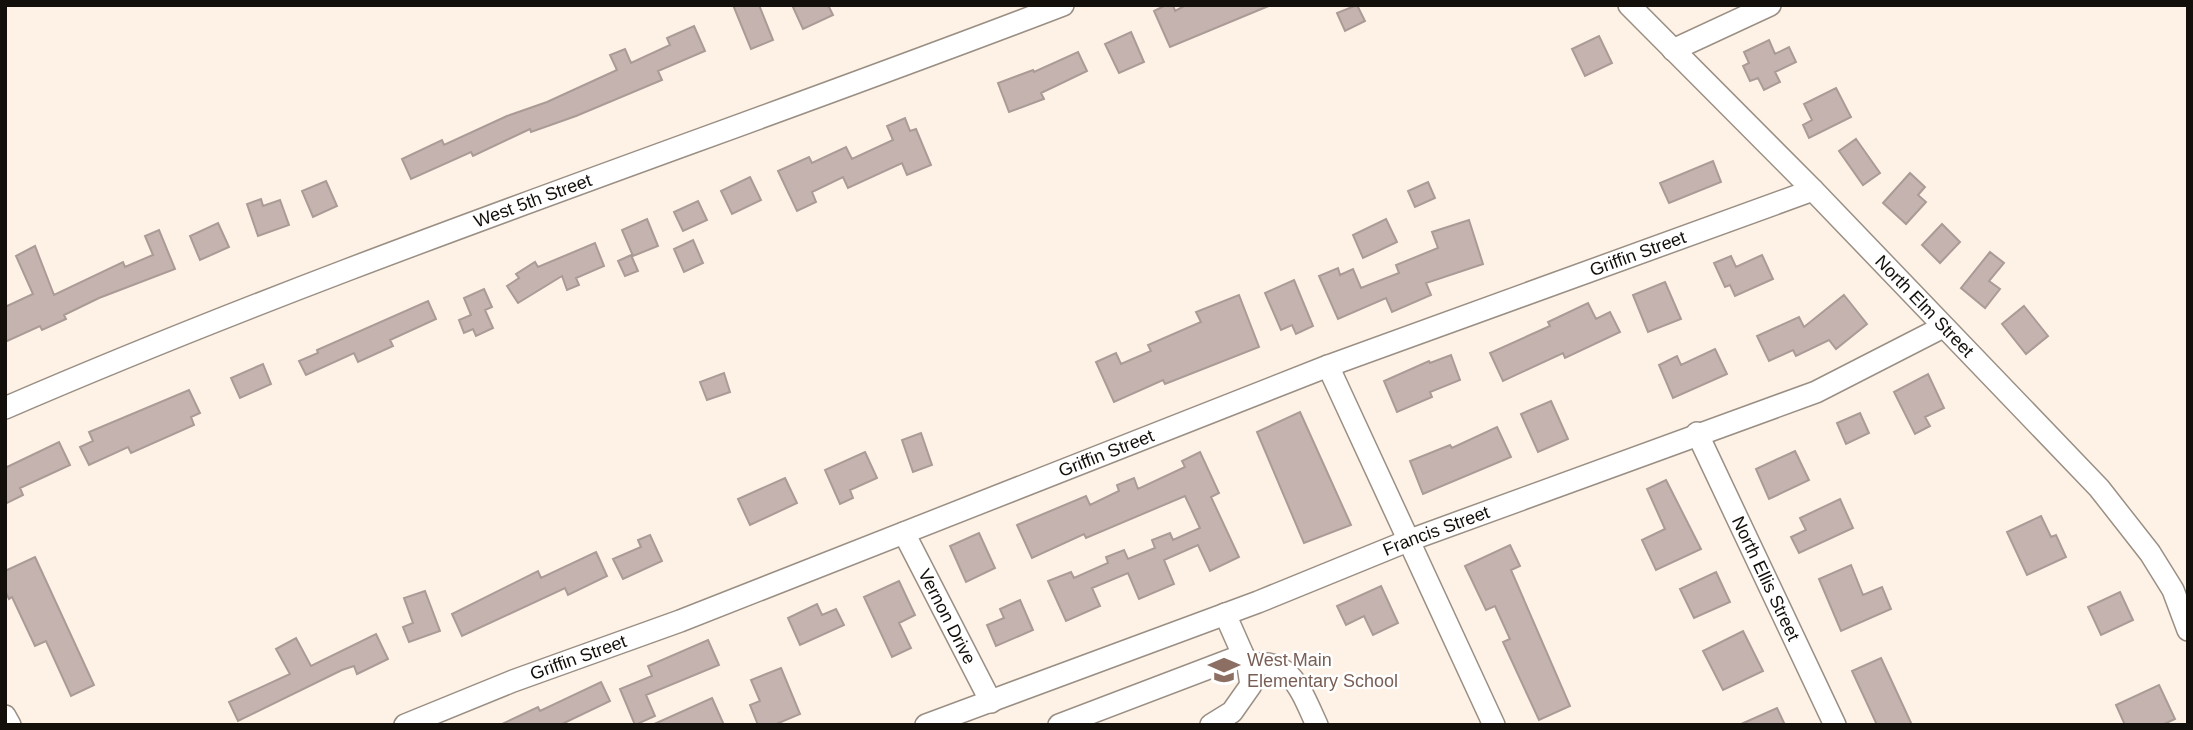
<svg xmlns="http://www.w3.org/2000/svg" width="2193" height="730" font-family="Arial,sans-serif">
<rect width="100%" height="100%" fill="#fef2e6"/>
<path fill="#c4b3af" stroke="#ab9b97" stroke-width="2" d="M733,5H759L773,40L751,49Z
M792,5H828L833,15L803,29Z
M1166,5H1173L1175,11L1186,5H1271L1170,47L1154,11Z
M1357,5L1365,21L1345,31L1337,13Z
M694,26L705,51L658,71L662,80L576,116L531,132L530,129L473,156L471,152L411,179L402,159L442,140L444,145L507,116L547,102L617,70L610,55L625,49L631,63L670,45L667,38Z
M1131,32L1144,62L1119,73L1105,44Z
M1599,36L1612,63L1585,76L1572,49Z
M1769,40L1775,54L1789,47L1796,62L1775,72L1780,82L1764,90L1758,78L1750,81L1743,66L1749,63L1744,52Z
M1078,52L1087,71L1041,93L1044,99L1009,112L998,83L1033,70L1034,72Z
M1836,88L1851,117L1809,138L1803,125L1812,120L1804,104Z
M905,118L910,131L916,129L931,165L907,175L902,163L848,188L843,177L812,192L816,202L797,211L778,171L809,157L812,163L846,147L852,159L893,140L887,126Z
M1856,139L1880,173L1863,185L1839,151Z
M1713,161L1721,182L1669,203L1660,183Z
M1910,173L1925,187L1918,195L1926,202L1906,224L1883,203Z
M750,177L761,200L732,214L721,191Z
M326,181L337,206L313,217L302,191Z
M1428,182L1435,198L1415,207L1408,191Z
M261,199L263,206L280,200L289,225L258,236L247,204Z
M698,201L707,220L683,231L674,212Z
M647,219L658,246L633,256L622,230Z
M1386,219L1397,242L1363,258L1353,235Z
M1469,220L1483,264L1426,283L1431,295L1392,312L1386,298L1338,319L1319,276L1338,268L1340,275L1353,269L1361,288L1399,273L1396,265L1438,248L1432,232Z
M218,223L229,247L200,260L190,236Z
M1942,224L1960,242L1940,263L1922,245Z
M159,230L175,269L99,298L64,315L66,319L42,330L40,326L5,342V307L33,294L16,256L35,246L54,295L123,262L125,267L153,255L145,236Z
M693,240L703,263L684,272L674,249Z
M595,243L604,266L576,278L579,285L567,290L562,276L518,303L507,286L519,278L516,274L535,262L538,267Z
M1990,252L2004,263L1989,281L2000,289L1985,308L1961,288Z
M631,255L638,271L625,276L618,261Z
M1762,255L1773,279L1735,296L1730,285L1725,287L1714,263L1731,256L1736,267Z
M1294,280L1313,326L1296,334L1292,325L1281,330L1265,293Z
M1665,282L1681,319L1648,332L1633,295Z
M484,289L492,307L485,310L493,328L476,336L473,329L464,333L459,320L471,315L464,298Z
M1239,295L1259,347L1165,384L1163,380L1114,402L1096,362L1116,353L1121,364L1151,351L1148,345L1201,322L1196,312Z
M1844,295L1867,324L1836,349L1829,340L1796,356L1793,350L1769,361L1757,336L1799,317L1804,327Z
M428,301L436,319L390,340L393,346L358,362L354,353L306,375L299,361L318,353L317,350Z
M1588,303L1596,319L1610,312L1620,332L1565,358L1563,353L1503,381L1490,353L1550,326L1548,322Z
M2024,306L2048,336L2026,354L2002,324Z
M1715,349L1727,374L1673,398L1659,365L1677,356L1681,365Z
M1451,355L1460,380L1430,392L1432,397L1397,412L1384,381L1429,361L1430,363Z
M263,364L271,384L240,398L231,378Z
M724,373L730,392L707,400L700,382Z
M1928,374L1944,408L1925,417L1930,426L1915,434L1894,392Z
M189,390L200,413L191,417L194,425L131,453L128,447L89,465L80,447L93,441L89,432Z
M1551,401L1568,439L1538,452L1521,414Z
M1300,412L1351,525L1304,543L1257,432Z
M1860,413L1869,433L1846,444L1837,423Z
M1497,427L1511,457L1423,494L1410,461L1450,445L1452,448Z
M921,433L932,465L913,472L902,440Z
M59,442L70,465L20,488L23,495L5,504V468Z
M1795,451L1809,480L1769,499L1756,469Z
M865,452L877,478L850,490L853,498L840,504L825,470Z
M1200,452L1219,493L1211,497L1239,557L1210,571L1198,545L1164,560L1174,584L1139,599L1128,573L1092,588L1100,606L1066,621L1048,581L1071,572L1074,578L1108,563L1106,557L1124,550L1128,559L1155,548L1152,540L1170,533L1173,540L1200,528L1185,496L1086,538L1084,534L1032,558L1017,525L1086,496L1090,505L1119,491L1117,485L1134,478L1138,489L1185,467L1182,461Z
M785,478L797,503L750,525L738,499Z
M1666,480L1701,549L1656,570L1642,540L1665,529L1647,489Z
M1840,499L1853,528L1799,553L1791,537L1806,530L1800,518Z
M2041,516L2051,537L2056,535L2066,557L2027,575L2007,532Z
M979,533L995,568L966,582L950,546Z
M650,535L662,561L623,579L613,559L641,547L638,540Z
M1510,545L1520,566L1511,570L1570,706L1539,720L1503,642L1510,639L1495,606L1486,610L1465,566Z
M596,552L607,576L568,595L565,588L462,636L452,614L538,571L541,578Z
M35,557L94,685L71,696L46,641L35,646L12,597L9,599L5,591V571Z
M1851,565L1863,595L1882,587L1891,609L1841,631L1819,579Z
M1716,572L1730,602L1694,618L1680,589Z
M899,581L915,615L899,623L911,648L892,657L864,597Z
M1381,586L1398,623L1373,635L1364,616L1346,625L1337,606Z
M425,591L440,631L409,642L403,627L413,623L404,598Z
M2120,592L2133,620L2101,635L2088,607Z
M1020,600L1033,630L996,646L987,625L1004,618L1000,609Z
M817,604L822,615L836,609L844,625L800,645L788,618Z
M1743,631L1763,671L1723,690L1703,651Z
M376,634L388,659L357,674L354,666L342,670L238,721L229,702L290,674L276,649L296,638L311,666Z
M708,640L719,665L646,695L655,716L635,725L620,689L652,676L648,666Z
M1881,658L1912,725H1877L1852,671Z
M781,668L800,714L774,725H758L750,705L760,701L751,680Z
M601,682L610,701L560,725H500L538,707L540,711Z
M2159,685L2175,719L2162,725H2125L2116,705Z
M712,698L724,725H652Z
M1777,708L1785,725H1739Z"/>
<g fill="none" stroke-linecap="round" stroke-linejoin="round">
<defs>
<g id="minor">
<path id="s1" d="M1629,5L1813,190L2099,488L2150,553L2173,590L2188,630"/>
<path d="M1673,50L1770,5"/>
<path d="M1328,366L1494,725"/>
<path id="s2" d="M5,408C352,258 711,140 1063,5"/>
<path id="s3" d="M1697,433L1835,725"/>
<path id="s4" d="M904,533L991,702"/>
<path d="M1248,666C1290,654 1302,693 1317,725"/>
<path d="M5,716L10,725"/>
<path id="s5" d="M405,725L513,681L680,621L1328,366L1813,190"/>
<path id="s6" d="M926,725L1258,602L1410,540L1816,392L1943,327"/>
<path d="M1059,725L1243,655"/>
<path d="M1211,725L1232,712L1251,685L1248,666L1225,614"/>
</g>
</defs>
<use href="#minor" stroke="#9a8f84" stroke-width="24"/>
<use href="#minor" stroke="#fff" stroke-width="21"/>
</g>
<defs>
<symbol id="school-bare" viewBox="-9 -9 18 18"><path d="M0-5L7-2L0 1L-7-2ZM-4 1L0 2.5L4 1V4Q0 6-4 4Z" fill="#8d6e63" stroke="#fff" stroke-width="2.5" paint-order="stroke"/></symbol>
</defs>
<g fill-rule="evenodd">
<use href="#school-bare" x="1202" y="648" width="44" height="44"/>
</g>
<g text-anchor="middle" stroke-width="5" stroke-linejoin="round" paint-order="stroke">
<g font-size="18" fill="#130f0b" stroke="#fff">
<text dy="6" stroke="none"><textPath href="#s2" startOffset="567">West 5th Street</textPath></text>
<text dy="6" stroke="none"><textPath href="#s5" startOffset="1320">Griffin Street</textPath></text>
<text dy="6" stroke="none"><textPath href="#s1" startOffset="422">North Elm Street</textPath></text>
<text dy="6" stroke="none"><textPath href="#s5" startOffset="752">Griffin Street</textPath></text>
<text dy="6" stroke="none"><textPath href="#s6" startOffset="546">Francis Street</textPath></text>
<text dy="6" stroke="none"><textPath href="#s3" startOffset="161">North Ellis Street</textPath></text>
<text dy="6" stroke="none"><textPath href="#s4" startOffset="94">Vernon Drive</textPath></text>
<text dy="6" stroke="none"><textPath href="#s5" startOffset="186">Griffin Street</textPath></text>
</g>
<g font-size="18" fill="#785e54" stroke="#fff" text-anchor="start">
<text x="1247" y="666">West Main<tspan x="1247" dy="21">Elementary School</tspan></text>
</g>
</g>
<rect width="2193" height="730" fill="none" stroke="#130f0b" stroke-width="14"/>
</svg>
